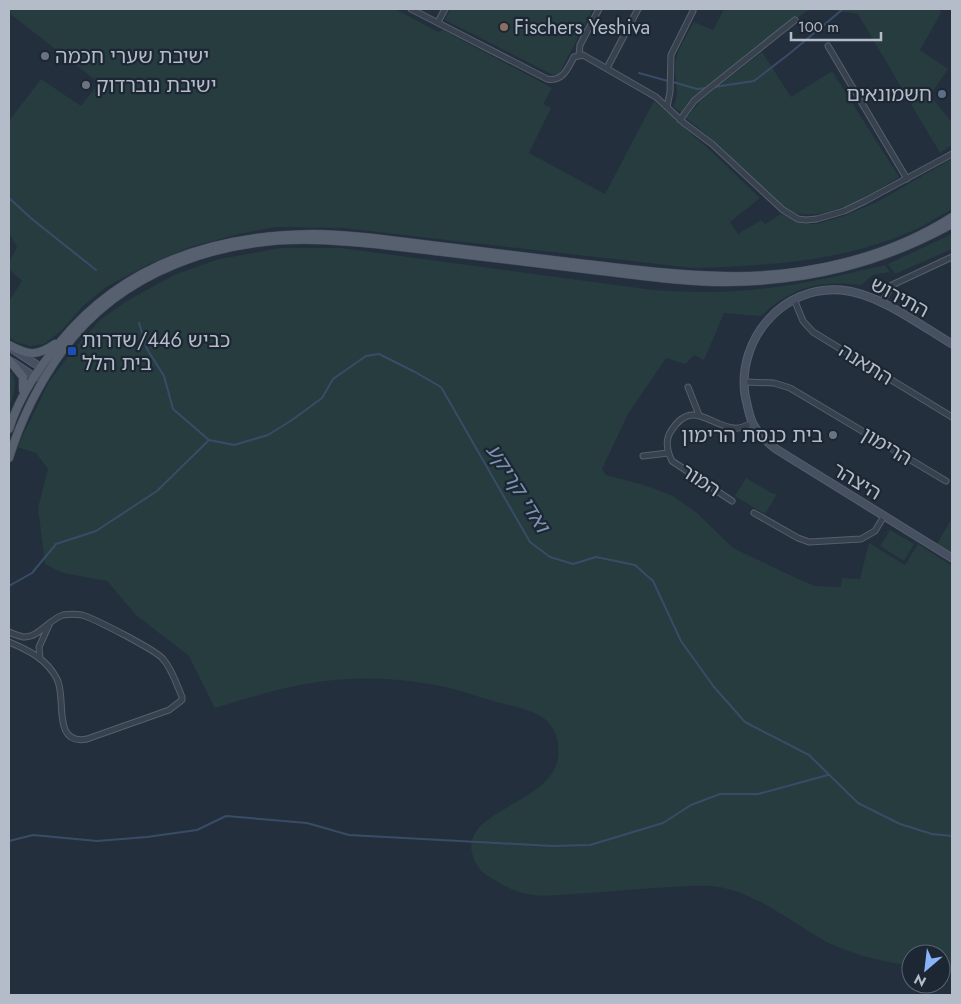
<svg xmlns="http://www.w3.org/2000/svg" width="961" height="1004" font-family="Jost,'Noto Sans Hebrew',sans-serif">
<rect width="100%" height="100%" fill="#242f3e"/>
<path fill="#263c3f" d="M9,9H395L438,32L443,30L552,88L543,104L551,108L529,153L605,194L654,101L711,151L760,198L730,222L738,234L761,220L765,224L781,214L804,224H817L844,216L875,203L952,159V209C937,217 921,228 905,234C837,262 764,266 692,268L343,228L275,227L239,234L190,247L147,265L106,287L82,307L62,330L44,344L30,346L16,342L9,337V301L22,281L9,269V262L17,247L9,233V121L41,79L81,106L99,83L9,13Z
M450,9H593L559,74L553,75L445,20Z
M724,9H810L758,46L693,97L681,113L673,106C682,90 672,77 676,60C679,46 688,34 694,22L713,30Z
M825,9H939L941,13L920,50L948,69L930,95L952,123V145L940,153L858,14Z
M762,52L791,97L832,71L899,177C871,194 818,228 785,209L715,142L686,118L702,99Z
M952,234V249L895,274L888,264Z
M281,248H341L653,290C670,291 686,292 703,292C764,293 826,279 885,265L890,272L873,275L861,285C819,280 792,287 761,316L724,313L704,360L694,355L685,364L666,358L628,414L602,469L606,475L644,485L673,496L697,513L733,548L800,580L815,586L841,587L842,578L860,579L869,543L905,565L918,544L952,566V973L941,971V954H911V966C881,961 852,955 825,941C791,922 758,894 719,887C698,884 676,887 654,888C628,890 601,892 575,894C557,895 537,898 520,892C509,889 495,881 485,874C478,869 474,861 472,853C461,806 568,803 558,744C557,736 554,729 548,722C535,709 510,706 493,701C475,696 458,689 440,686C396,677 350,676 306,684C275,689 245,699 215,708L189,656L136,615L107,581L63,573L45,564L38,508L48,469L36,453L17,447L49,382L72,351L100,320L125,302L174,275L219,259Z
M9,369C20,381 13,395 9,409Z
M746,478L771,493L777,494L765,514L735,496Z
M952,518V553L937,544Z
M890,530L914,544L904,561L880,546Z"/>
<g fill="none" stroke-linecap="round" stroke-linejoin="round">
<path stroke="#394c67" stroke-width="2" d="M639,73L668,81
M673,82L697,89L707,88
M714,87L754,81L789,54L843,9
M9,198L32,219L96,270
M139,323L147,349L164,376L173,409L209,440L234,445L268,435L292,420L322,398L333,379L366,356L379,354L415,372L441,387L530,542L550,557L573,564L596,557L635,565L653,581L681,641L714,687L745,722L809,755L858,803L900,824L932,834L952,836
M9,586L32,573L56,544L96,531L157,491L209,440
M9,841L33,835L97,841L147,837L197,830L226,816L307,823L349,835L552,846L590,845L663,823L691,805L720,794H758L828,775"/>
<defs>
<path id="street" d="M411,9L547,79C563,82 568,68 574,57L583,55L656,97L684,123L712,144L783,210L798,219L806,220L817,219L844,211L865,201L952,154
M438,22L445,9
M828,46L907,179
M579,55L580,45L599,9
M607,68L638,9
M667,107L670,92L671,55L693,11
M680,120L694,101L701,95L795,20
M794,299L803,321L813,332L952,417
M882,302L892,285L952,257
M745,382L774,383L790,388L946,481
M688,387L699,415
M643,456L668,453
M732,501L672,461C667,451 665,440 671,431C692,398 710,426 734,428C741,429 746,426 752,423
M754,513L798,538L809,542L861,539L875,531L884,516
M9,632C13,634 19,636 23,637C39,638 49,619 63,615C69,614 76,614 82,615C95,619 156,650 163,659C172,669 177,685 182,697V700L169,710L87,739C51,746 67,697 57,679C47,659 28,650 9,642
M40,658L39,647L49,625"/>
<path id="secondary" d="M952,344C920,325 878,293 841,290C783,285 737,339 745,395C747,404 749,416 753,424C759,434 767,442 776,449L952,558
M14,350L40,367L44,377
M12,362L33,376L39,377"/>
<path id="primary" d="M9,345C28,355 36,357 55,344
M9,360L23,377V390
M9,429C20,395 38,369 60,342C124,264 215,235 313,234C333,234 353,236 373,238C439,246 504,254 569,262C621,268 672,275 724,276C802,278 886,259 952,217
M9,458C21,419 39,383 63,350C121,271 220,237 316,240C359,241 401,247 443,252C496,258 549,265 601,271C643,276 686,282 728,282C810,281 881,263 952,224"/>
</defs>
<use href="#street" stroke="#565f6c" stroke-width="7"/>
<use href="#secondary" stroke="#565f6c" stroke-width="9"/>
<use href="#primary" stroke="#414a57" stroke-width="9"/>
<use href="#street" stroke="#38414e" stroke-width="5"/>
<use href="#secondary" stroke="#465061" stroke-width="7"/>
<use href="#primary" stroke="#56606e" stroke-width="8"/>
</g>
<circle fill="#8d6e63" stroke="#1d2633" stroke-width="2" cx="504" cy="27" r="5"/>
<g fill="#6b7280" stroke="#1d2633" stroke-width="2">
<circle cx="45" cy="56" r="5"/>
<circle cx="86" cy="85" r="5"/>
<circle cx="833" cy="435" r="5"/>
</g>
<circle fill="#5c6f8a" stroke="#1d2633" stroke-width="2" cx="942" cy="94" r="5"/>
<rect fill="#1a4fb4" stroke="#1d2633" stroke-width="2" x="67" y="346" width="10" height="10" rx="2.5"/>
<g text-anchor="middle" stroke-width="4.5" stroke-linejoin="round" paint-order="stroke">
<g font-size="20" fill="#b4bcc9" stroke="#1d2633" text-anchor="start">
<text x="514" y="34">Fischers Yeshiva</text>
<text x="55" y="63">ישיבת שערי חכמה</text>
<text x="96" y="92">ישיבת נוברדוק</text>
<text x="932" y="101" text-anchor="end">חשמונאים</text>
<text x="82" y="347">כביש 446/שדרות<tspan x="82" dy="23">בית הלל</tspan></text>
<text x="823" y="442" text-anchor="end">בית כנסת הרימון</text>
</g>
<g font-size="20" fill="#b4bcc9" stroke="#1d2633">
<text transform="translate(900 297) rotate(28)" y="7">התירוש</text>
<text transform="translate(866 364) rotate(32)" y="7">התאנה</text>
<text transform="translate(887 446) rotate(31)" y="7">הרימון</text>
<text transform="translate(701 480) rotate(33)" y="7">המור</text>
<text transform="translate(857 481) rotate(31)" y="7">היצהר</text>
</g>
<g font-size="21" font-style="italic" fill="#7c92b1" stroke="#1d2633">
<text transform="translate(518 488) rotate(58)" y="7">ואדי קריקע</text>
</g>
</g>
<rect width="961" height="1004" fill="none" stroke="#b4bcc9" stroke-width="20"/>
<g transform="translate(926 969) rotate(208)"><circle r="24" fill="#1d2633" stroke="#59626f"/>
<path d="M0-4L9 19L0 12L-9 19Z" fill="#8ab4f8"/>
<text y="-8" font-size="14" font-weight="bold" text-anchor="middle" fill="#b4bcc9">N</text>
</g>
<path d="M791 32v8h90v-8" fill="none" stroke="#b4bcc9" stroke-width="2.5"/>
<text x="798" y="32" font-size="15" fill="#b4bcc9" stroke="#1d2633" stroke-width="4" paint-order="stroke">100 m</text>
</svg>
